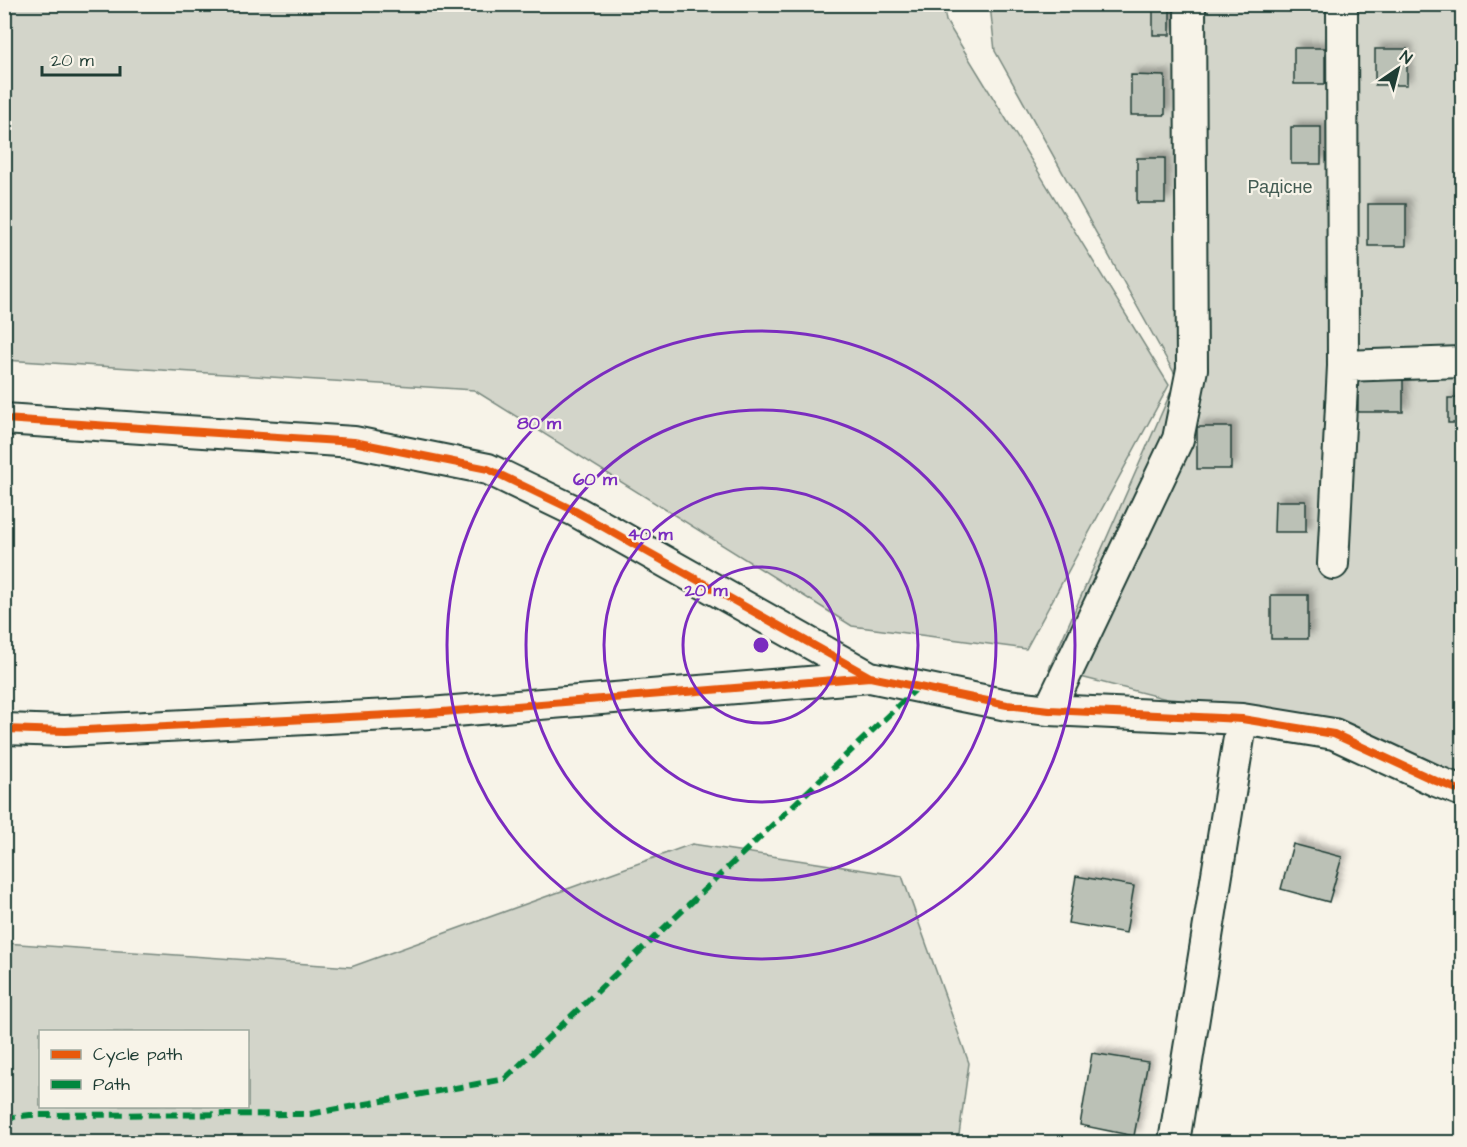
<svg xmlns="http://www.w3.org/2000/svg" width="1467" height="1147" font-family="'Architects Daughter',sans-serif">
<defs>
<filter id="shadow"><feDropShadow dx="5.5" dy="-5.5" stdDeviation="3" flood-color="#0004"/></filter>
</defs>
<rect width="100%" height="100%" fill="#f7f3e8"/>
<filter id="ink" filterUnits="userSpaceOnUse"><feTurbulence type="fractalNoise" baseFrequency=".0167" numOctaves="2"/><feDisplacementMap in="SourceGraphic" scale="12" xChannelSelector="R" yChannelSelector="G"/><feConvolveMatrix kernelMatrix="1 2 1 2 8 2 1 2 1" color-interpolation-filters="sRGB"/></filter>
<g filter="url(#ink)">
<path fill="#d3d5ca" stroke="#79897f" stroke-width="1.5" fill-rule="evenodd" d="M4,5H943L946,21L1169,385L1026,649L852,626L474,390L5,360Z
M990,5H1462V774L1049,669L1177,378L995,51Z
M692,844L902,876L969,1063L958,1142H5V943L351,967ZM40,1032H248V1106H40Z"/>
<path fill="#bbc1b6" stroke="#1f3d34" stroke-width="1.5" filter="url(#shadow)" d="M1153,6H1170V35H1153Z
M1294,48H1325V84H1294Z
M1375,49H1407V85H1375Z
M1131,75L1165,76V115H1131Z
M1291,127H1321V164H1291Z
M1137,158H1165V203H1137Z
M1368,204H1406V246H1368Z
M1358,373H1403V412H1358Z
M1448,398H1462V423H1448Z
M1197,427H1231V469H1197Z
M1275,501H1306V532H1274Z
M1271,595H1308V639H1271Z
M1293,844L1342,857L1329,902L1281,889Z
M1076,876L1134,886L1126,933L1068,923Z
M1092,1053L1148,1062L1134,1136L1080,1125Z"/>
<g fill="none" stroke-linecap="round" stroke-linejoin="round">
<defs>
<path id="street" d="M1343,366L1462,362
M4,419L354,442L488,469L575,511L870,677
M1333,564L1343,366L1342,4
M1049,710L1178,439L1192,369L1190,4
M4,729L65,731L430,713L870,677L1007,705L1049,710L1242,719L1334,734L1436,781L1462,791
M1174,1142L1242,719"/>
</defs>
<use href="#street" stroke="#1f3d34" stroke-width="34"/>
<use href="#street" stroke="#f7f3e8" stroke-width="30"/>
<path stroke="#00873e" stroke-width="6" stroke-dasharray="12 6" stroke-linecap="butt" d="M4,1118L30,1115L310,1114L505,1079L918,687"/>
<defs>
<path id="cycleway" d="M4,419L354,442L488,469L575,511L870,677
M4,729L65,731L430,713L870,677L1007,705L1049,710L1242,719L1334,734L1436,781L1462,791"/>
</defs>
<use href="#cycleway" stroke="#f7f3e8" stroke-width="11"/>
<use href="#cycleway" stroke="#e8590c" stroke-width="8"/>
</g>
</g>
<g fill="none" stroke="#7b2cbf" stroke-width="3">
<circle cx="761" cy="645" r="78"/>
<circle cx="761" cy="645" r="157"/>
<circle cx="761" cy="645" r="235"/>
<circle cx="761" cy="645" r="314"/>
</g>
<g text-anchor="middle" stroke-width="4.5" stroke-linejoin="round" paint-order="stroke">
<g font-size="18" fill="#435b52" stroke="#f7f3e8">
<text x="1280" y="193">Радісне</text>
</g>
</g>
<circle cx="761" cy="645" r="9" fill="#7b2cbf" stroke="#f7f3e8" stroke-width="3"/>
<g font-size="18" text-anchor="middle" font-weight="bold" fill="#7b2cbf" stroke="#f7f3e8" stroke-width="4.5" stroke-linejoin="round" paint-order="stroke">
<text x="539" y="429">80 m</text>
<text x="595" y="485">60 m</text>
<text x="650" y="540">40 m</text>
<text x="706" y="596">20 m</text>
</g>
<rect width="1467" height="1147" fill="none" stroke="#f7f3e8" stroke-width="24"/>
<rect x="12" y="12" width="1443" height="1123" fill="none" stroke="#1f3d34" stroke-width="2" filter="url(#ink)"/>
<rect x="39" y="1030" width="210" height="78" fill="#f7f3e8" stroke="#a1aaa0" stroke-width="1.5"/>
<rect x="51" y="1050" width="30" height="9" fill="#e8590c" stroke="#a1aaa0" stroke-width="1.5"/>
<text x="93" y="1060" font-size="18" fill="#1f3d34">Cycle path</text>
<rect x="51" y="1080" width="30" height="9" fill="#00873e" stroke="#a1aaa0" stroke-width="1.5"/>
<text x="93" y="1090" font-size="18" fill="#1f3d34">Path</text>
<g transform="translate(1398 69) rotate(35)" stroke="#f7f3e8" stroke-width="4.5" paint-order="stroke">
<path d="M0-4.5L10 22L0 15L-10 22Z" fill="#1f3d34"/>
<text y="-9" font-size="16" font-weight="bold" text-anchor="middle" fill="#1f3d34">N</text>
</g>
<path d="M42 66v9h78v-9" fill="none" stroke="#1f3d34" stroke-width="3"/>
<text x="51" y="66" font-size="18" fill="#1f3d34" stroke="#f7f3e8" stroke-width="4.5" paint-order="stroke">20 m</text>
</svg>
